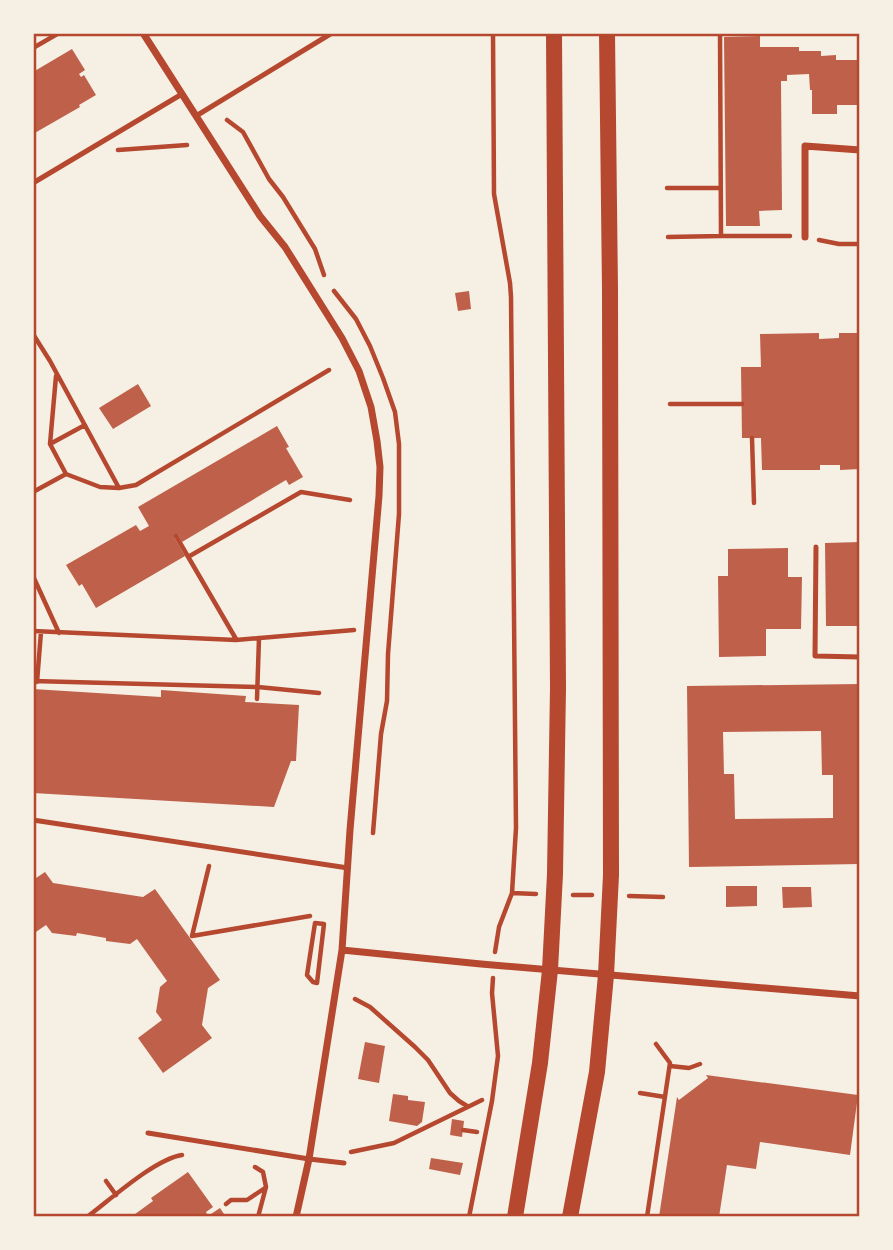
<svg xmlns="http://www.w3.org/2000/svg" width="893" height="1250" font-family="'Sofia Sans Condensed',sans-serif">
<rect width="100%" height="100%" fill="#f6efe4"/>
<path fill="#bf614a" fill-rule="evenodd" d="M760,36V47H799V51H821V56L836,55V60H859L860,113H858L857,105H837V114H812V90H810L809,74L787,75V81H781L782,210L759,211L760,226H726L724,37Z
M72,49L85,70L79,74L81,77L84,75L96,95L79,105L80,107L33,134V72Z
M469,291L471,309L458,311L455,293Z
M819,333V339L839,338V333H860V469L840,470V465H820V470H762L761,438H742L741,367H761L760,334Z
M138,384L151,406L113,429L99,408Z
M277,426L289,447L286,448L303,477L289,485L286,480L182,542L178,535L174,537L185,556L96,608L82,584L79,586L66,565L136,525L140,531L149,526L138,507Z
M860,542V626H826L825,543Z
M788,548V577H802L801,629H766V656L719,657L718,576H728V549Z
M860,684V864L689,867L687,686ZM821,731L822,775H833V818L735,819L734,774H724L723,732Z
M33,689L161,697V690L246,696L245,702L299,705L296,761H291L274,807L33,793Z
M45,872L53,883L143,897L155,889L220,980L208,988L202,1025L212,1038L163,1073L138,1038L162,1020L156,1012L160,987L167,981L137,939L130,944L106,941V938L77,933L76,936L52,933L46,925L33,934V880Z
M726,886H757V906L726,907Z
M782,887H811L812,907L783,908Z
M365,1042L385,1046L379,1083L358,1079Z
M706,1075L858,1095L850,1155L760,1142L756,1169L727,1165L719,1217H659L677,1097L679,1100L708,1078Z
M393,1094L408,1096V1100L425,1102L422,1122L417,1126L389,1121Z
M452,1119L464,1121L462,1137L450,1135Z
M431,1158L463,1163L460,1175L429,1169Z
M188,1172L213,1207L206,1212L208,1216L220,1208L226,1217H131L153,1201L151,1198Z"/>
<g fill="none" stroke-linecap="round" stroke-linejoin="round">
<path stroke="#b5482f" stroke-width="4.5" d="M493,33L494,194L510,283L511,297L516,828L512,893L499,927L495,952
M33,48L59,33
M227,120L243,132L269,179L283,197L315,249L324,275
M118,150L187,145
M667,188H721
M721,236H790
M668,237L721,236L720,33
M819,240L839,244H860
M334,291L356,319L370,346L383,378L395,412L399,444V514L388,654L387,701L381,734L373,833
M33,334L50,361L119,488L136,485L329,370
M670,404H742
M752,438L754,503
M50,444L56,376
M66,474L50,444L85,425
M33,492L66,474L100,487L119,488
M176,536L236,639
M188,557L301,492L350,500
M33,576L59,633
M33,631L236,640L354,630
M33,681L258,687L319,693
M37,682L41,632
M257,699L259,638
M209,866L192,936L310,916
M512,893L536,894
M573,895H592
M629,896L663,897
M315,923L324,924L317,983L313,982L307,975Z
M355,999L370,1007L415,1047L428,1060L450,1093L459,1101L467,1106
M670,1066L689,1068L700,1064
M640,1093L665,1097
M463,1130L477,1132
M351,1152L394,1143L482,1100
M255,1167L263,1172L266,1187L258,1217
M106,1181L116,1195
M226,1204L231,1200H247L265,1188
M87,1217C111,1199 155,1159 182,1155
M469,1217L492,1101L498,1056L492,993L493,978
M647,1217L670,1063L656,1044"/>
<path stroke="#b5482f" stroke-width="5" d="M196,116L332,33
M33,183L182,94
M816,547L815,656L860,657
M33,820L348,868
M148,1133L309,1159L344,1163"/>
<path stroke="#b5482f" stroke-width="7" d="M143,33L260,216L285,247L342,338L359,371L371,407L377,441L380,467L379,496L350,830L342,950L309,1159L296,1217
M805,237V146L860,150
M342,950L481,964L860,996"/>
<path stroke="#b5482f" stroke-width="16" d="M515,1217L540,1063L550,970L555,874L558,688L554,33
M570,1217L597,1072L606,975L611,875L610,290L607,33"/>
</g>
<rect width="893" height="1250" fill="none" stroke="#f6efe4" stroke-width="70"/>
<rect x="35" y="35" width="823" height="1180" fill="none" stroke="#b5482f" stroke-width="2.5"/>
</svg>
